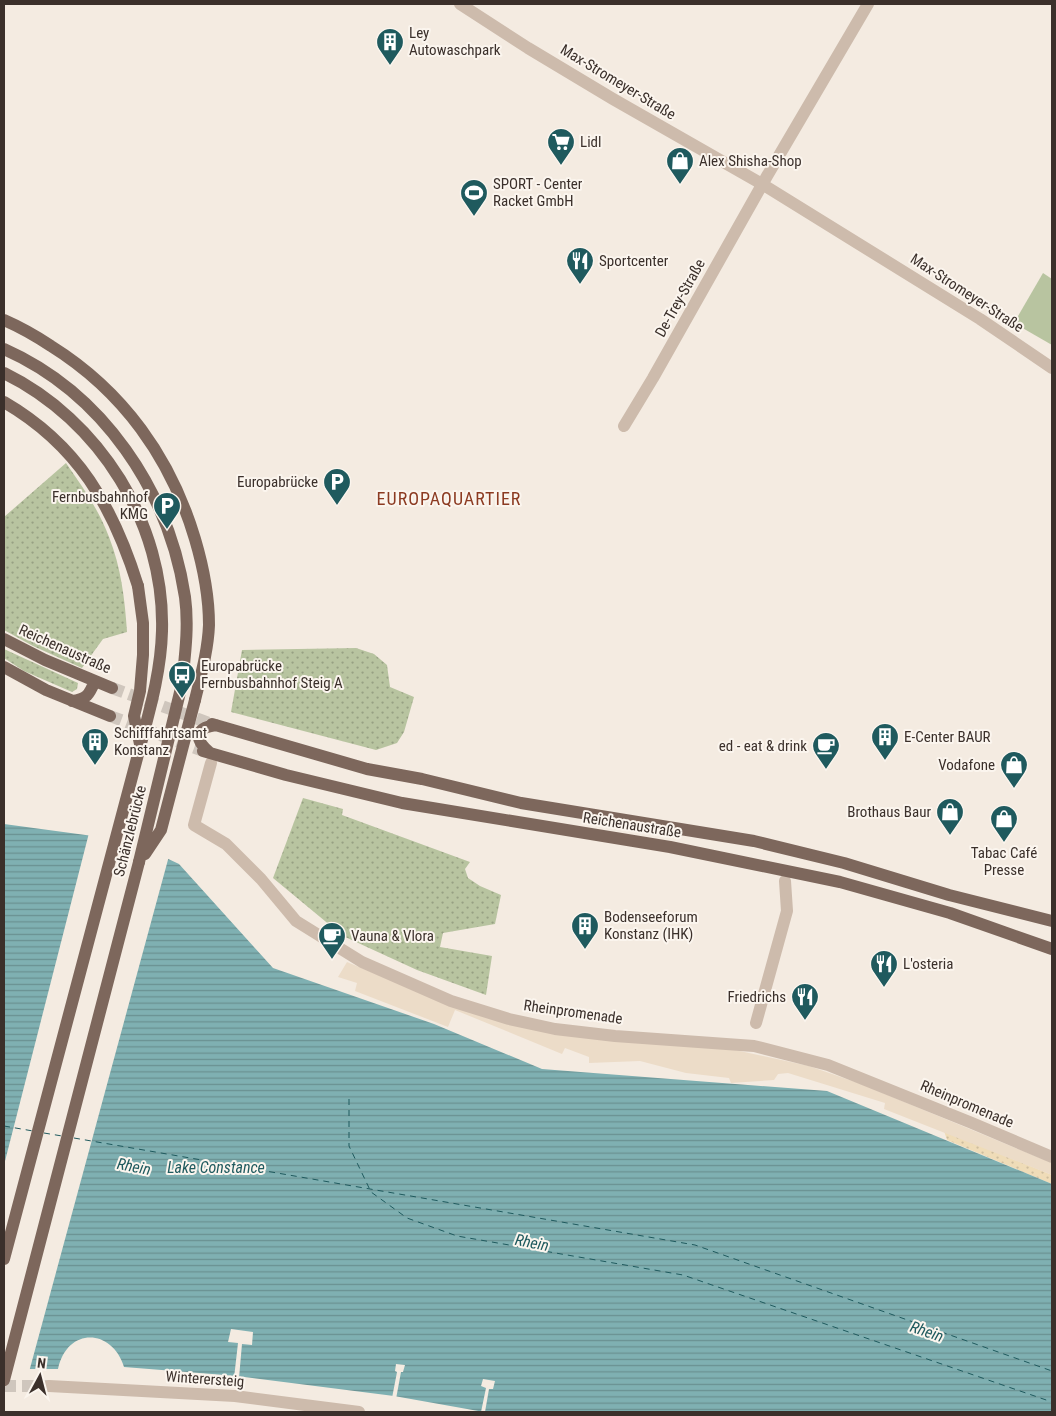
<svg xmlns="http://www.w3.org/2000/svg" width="1056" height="1416" font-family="'Roboto Condensed',sans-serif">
<defs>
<pattern id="grass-dots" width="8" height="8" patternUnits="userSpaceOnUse" patternTransform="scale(1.25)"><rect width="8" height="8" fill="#b8c4a0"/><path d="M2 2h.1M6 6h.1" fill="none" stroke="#97a083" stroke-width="1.8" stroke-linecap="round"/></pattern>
<pattern id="sand-dots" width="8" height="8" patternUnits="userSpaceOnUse" patternTransform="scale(1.25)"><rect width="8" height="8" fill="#efdcb8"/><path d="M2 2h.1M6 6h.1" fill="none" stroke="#cebd9e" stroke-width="1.8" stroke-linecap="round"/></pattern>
<pattern id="water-rules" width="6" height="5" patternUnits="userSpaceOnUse" patternTransform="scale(1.25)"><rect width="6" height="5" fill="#7fb0b2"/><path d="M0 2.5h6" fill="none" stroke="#699091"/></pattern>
</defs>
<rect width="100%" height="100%" fill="#f4ebe1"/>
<path fill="url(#grass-dots)" d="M66,463C82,486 99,510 109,537C121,567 125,600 127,632L103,639L82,668L33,646L4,630V517Z
M356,648L374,654L387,665L390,687L414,697L404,732L397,743L376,750L231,712L242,650Z
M4,649L78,683L77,689L72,692L24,671L4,658Z
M303,798L343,809L342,815L470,862L465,869L468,878L480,886L501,895L495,924L443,933L440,947L492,956L486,995L417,970L343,936L273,878Z"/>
<path fill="url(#sand-dots)" d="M944,1131L1052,1175V1184L947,1140Z"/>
<path fill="#b8c4a0" d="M1043,273L1052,279V345L1014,323Z"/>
<path fill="#ecdcc8" d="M347,962L443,1002L500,1021L735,1050L809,1066L861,1084L1052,1163V1175L884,1109L885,1103L788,1073L778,1074L774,1080L731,1083L729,1078L686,1073L640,1061L589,1063V1057L565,1048L562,1054L455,1010L448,1027L355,991L357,983L338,977Z"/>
<path fill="url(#water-rules)" d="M4,824L130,841L179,864L273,968L434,1024L542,1069L827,1091L1052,1184V1412H484L394,1396L237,1376L124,1367C112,1328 67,1327 58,1369H4Z"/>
<path fill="#f4ebe1" d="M89,833L130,839L169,856L29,1372H4V1165Z
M231,1329L253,1332L252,1345L242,1344L239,1378H234L238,1343L228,1342Z
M396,1364L405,1365L403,1372H401L396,1399L392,1398L397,1372L395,1371Z
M483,1379L495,1381L493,1389H489L485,1412H481L486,1388L481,1386Z"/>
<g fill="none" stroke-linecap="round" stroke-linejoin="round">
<path stroke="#1f5a5e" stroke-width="1" stroke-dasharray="6 5" stroke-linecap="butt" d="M349,1099V1146L371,1192L407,1218L457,1236L683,1275L1052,1402
M4,1126L33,1131
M44,1133L62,1136
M74,1138L695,1245L1052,1371"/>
<path stroke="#cfc6bd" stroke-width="12" stroke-dasharray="12 6" stroke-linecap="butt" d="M4,1386H49"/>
<path stroke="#cfc6bd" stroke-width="12" stroke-dasharray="12 6" stroke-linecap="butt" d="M112,688L212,724
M110,716L203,751"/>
<path stroke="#cdbbac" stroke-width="12" d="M211,763L194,825L226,844L261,879L296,921L362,962L451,1001L509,1019L555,1029L615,1036L754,1046L828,1065L972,1123L1052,1157
M756,1023L787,911L785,881"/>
<path stroke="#cdbbac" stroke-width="12" d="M460,4L528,48L613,99L762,184L980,319L1052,368
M624,426L653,378L767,176L868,4
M49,1386L235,1396L359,1412"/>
<path stroke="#7d675c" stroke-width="12" d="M4,320C20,327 36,336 51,346C123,391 171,458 195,539C203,566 209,596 209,625C208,650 201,675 195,700
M4,349C103,393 169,491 185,597C189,626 185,655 182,684
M4,402C78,445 113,506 138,586
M4,639L45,660L112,688
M4,667L46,690L110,716
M72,701C87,699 89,695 95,681
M212,724L367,769L422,779L521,803L754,841L844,863L949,895L1052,921
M203,751L286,775L402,803L670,847L840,882L950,913L1052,949
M209,752C194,739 195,728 216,725
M4,1259L140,747
M4,1380L139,862"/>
<path stroke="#7d675c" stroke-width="12" d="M4,373C100,420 165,524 162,631C161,671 150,709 140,747
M138,586L143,623V655L140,691L134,716L140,744
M145,854L161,830L195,700
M139,862L182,684"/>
</g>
<defs>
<symbol id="building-pin" viewBox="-11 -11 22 30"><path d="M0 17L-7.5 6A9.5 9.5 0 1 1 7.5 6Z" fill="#1f5a5e" stroke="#fbf5ee"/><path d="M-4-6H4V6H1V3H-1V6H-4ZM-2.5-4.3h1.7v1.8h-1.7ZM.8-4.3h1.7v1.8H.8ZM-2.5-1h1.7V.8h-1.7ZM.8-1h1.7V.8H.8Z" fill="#fff"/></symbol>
<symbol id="supermarket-pin" viewBox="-11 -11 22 30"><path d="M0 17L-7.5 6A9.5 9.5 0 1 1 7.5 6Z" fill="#1f5a5e" stroke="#fbf5ee"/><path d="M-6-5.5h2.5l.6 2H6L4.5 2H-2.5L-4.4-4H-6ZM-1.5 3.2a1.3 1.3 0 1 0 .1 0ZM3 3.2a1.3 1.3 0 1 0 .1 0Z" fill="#fff"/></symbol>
<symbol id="shop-pin" viewBox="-11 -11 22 30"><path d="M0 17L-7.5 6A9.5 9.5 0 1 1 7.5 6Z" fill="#1f5a5e" stroke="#fbf5ee"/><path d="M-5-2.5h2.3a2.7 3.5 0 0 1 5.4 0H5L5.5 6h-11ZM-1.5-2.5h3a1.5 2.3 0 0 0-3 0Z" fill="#fff"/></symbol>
<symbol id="stadium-pin" viewBox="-11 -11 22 30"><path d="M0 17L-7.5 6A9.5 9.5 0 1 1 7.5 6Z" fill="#1f5a5e" stroke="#fbf5ee"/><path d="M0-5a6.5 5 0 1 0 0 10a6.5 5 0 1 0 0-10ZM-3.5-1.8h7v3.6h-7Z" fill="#fff"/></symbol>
<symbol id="restaurant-pin" viewBox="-11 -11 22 30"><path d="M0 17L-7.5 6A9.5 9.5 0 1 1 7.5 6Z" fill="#1f5a5e" stroke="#fbf5ee"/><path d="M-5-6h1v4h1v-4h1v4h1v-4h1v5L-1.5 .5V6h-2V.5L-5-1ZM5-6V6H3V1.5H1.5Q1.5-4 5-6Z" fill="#fff"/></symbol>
<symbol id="parking-pin" viewBox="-11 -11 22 30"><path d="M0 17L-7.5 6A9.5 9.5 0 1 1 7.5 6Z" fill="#1f5a5e" stroke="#fbf5ee"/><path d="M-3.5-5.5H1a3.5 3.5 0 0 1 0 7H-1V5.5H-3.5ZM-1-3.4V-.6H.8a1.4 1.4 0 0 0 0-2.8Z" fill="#fff"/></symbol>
<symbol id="bus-pin" viewBox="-11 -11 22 30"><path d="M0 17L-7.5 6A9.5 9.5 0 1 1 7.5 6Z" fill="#1f5a5e" stroke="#fbf5ee"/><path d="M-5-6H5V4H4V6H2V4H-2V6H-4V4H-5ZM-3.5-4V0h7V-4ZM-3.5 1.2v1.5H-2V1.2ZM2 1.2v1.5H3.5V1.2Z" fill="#fff"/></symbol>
<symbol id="cafe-pin" viewBox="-11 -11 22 30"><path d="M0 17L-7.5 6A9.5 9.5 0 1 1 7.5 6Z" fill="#1f5a5e" stroke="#fbf5ee"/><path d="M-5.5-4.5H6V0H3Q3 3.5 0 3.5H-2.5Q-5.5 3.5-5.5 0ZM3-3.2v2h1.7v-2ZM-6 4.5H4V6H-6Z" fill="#fff"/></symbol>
</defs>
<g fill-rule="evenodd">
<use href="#building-pin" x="374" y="26" width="32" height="43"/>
<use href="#supermarket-pin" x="545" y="126" width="32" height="43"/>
<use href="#shop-pin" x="664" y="145" width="32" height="43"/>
<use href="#stadium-pin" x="458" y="177" width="32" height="43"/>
<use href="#restaurant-pin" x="564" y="245" width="32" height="43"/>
<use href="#parking-pin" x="321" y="466" width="32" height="43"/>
<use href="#parking-pin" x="151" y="490" width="32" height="43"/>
<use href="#bus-pin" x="166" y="659" width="32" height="43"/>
<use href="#building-pin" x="869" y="721" width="32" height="43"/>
<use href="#building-pin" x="79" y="726" width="32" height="43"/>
<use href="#cafe-pin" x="810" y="730" width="32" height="43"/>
<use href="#shop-pin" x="998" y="749" width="32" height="43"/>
<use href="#shop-pin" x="934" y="796" width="32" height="43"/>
<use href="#shop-pin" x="988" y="803" width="32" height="43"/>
<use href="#building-pin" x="569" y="910" width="32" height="43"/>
<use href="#cafe-pin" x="316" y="920" width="32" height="43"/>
<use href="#restaurant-pin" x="868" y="948" width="32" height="43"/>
<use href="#restaurant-pin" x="789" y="981" width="32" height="43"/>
</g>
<g text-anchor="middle" stroke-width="4" stroke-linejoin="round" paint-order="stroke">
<g font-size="15" fill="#3b302b" stroke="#fbf5ee" text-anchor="start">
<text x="409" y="38">Ley<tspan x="409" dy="17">Autowaschpark</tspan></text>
<text x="580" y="147">Lidl</text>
<text x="699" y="166">Alex Shisha-Shop</text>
<text x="493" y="189">SPORT - Center<tspan x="493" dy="17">Racket GmbH</tspan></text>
<text x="599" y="266">Sportcenter</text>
<text x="318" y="487" text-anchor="end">Europabrücke</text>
<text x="148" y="502" text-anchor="end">Fernbusbahnhof<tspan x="148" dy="17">KMG</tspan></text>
<text x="201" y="671">Europabrücke<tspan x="201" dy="17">Fernbusbahnhof Steig A</tspan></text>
<text x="114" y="738">Schifffahrtsamt<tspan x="114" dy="17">Konstanz</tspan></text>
<text x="904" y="742">E-Center BAUR</text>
<text x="807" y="751" text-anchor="end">ed - eat &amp; drink</text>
<text x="995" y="770" text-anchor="end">Vodafone</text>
<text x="931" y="817" text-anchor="end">Brothaus Baur</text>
<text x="1004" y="858" text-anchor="middle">Tabac Café<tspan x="1004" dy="17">Presse</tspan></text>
<text x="604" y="922">Bodenseeforum<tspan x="604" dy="17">Konstanz (IHK)</tspan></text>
<text x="351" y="941">Vauna &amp; Vlora</text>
<text x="903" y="969">L'osteria</text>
<text x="786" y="1002" text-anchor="end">Friedrichs</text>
</g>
<g font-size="15" fill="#3b302b" stroke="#fbf5ee">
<text transform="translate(618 82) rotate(31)" y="5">Max-Stromeyer-Straße</text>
<text transform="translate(967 293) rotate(33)" y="5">Max-Stromeyer-Straße</text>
<text transform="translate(680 298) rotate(-61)" y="5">De-Trey-Straße</text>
<text transform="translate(65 649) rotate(24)" y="5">Reichenaustraße</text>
<text transform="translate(632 825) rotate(9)" y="5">Reichenaustraße</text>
<text transform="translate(130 831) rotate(-76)" y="5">Schänzlebrücke</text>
<text transform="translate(573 1012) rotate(8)" y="5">Rheinpromenade</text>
<text transform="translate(967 1104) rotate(23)" y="5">Rheinpromenade</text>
<text transform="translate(205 1379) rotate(4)" y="5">Winterersteig</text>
</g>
<g font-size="16" font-style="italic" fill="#1f5a5e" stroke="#fbf5ee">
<text transform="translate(134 1166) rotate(11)" y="6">Rhein</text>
<text x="216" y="1173">Lake Constance</text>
<text transform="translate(532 1242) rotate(11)" y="6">Rhein</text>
<text transform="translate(927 1331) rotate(19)" y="6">Rhein</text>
</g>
<g font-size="18" letter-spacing="1" fill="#8c3b22" stroke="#fbf5ee">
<text x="449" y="505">EUROPAQUARTIER</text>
</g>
</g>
<rect width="1056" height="1416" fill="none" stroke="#3b302b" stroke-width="10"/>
<g transform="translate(40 1376) rotate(7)" stroke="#fbf5ee" stroke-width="4" paint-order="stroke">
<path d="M0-4L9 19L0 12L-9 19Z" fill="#3b302b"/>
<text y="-8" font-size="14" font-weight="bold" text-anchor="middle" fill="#3b302b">N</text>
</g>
</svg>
